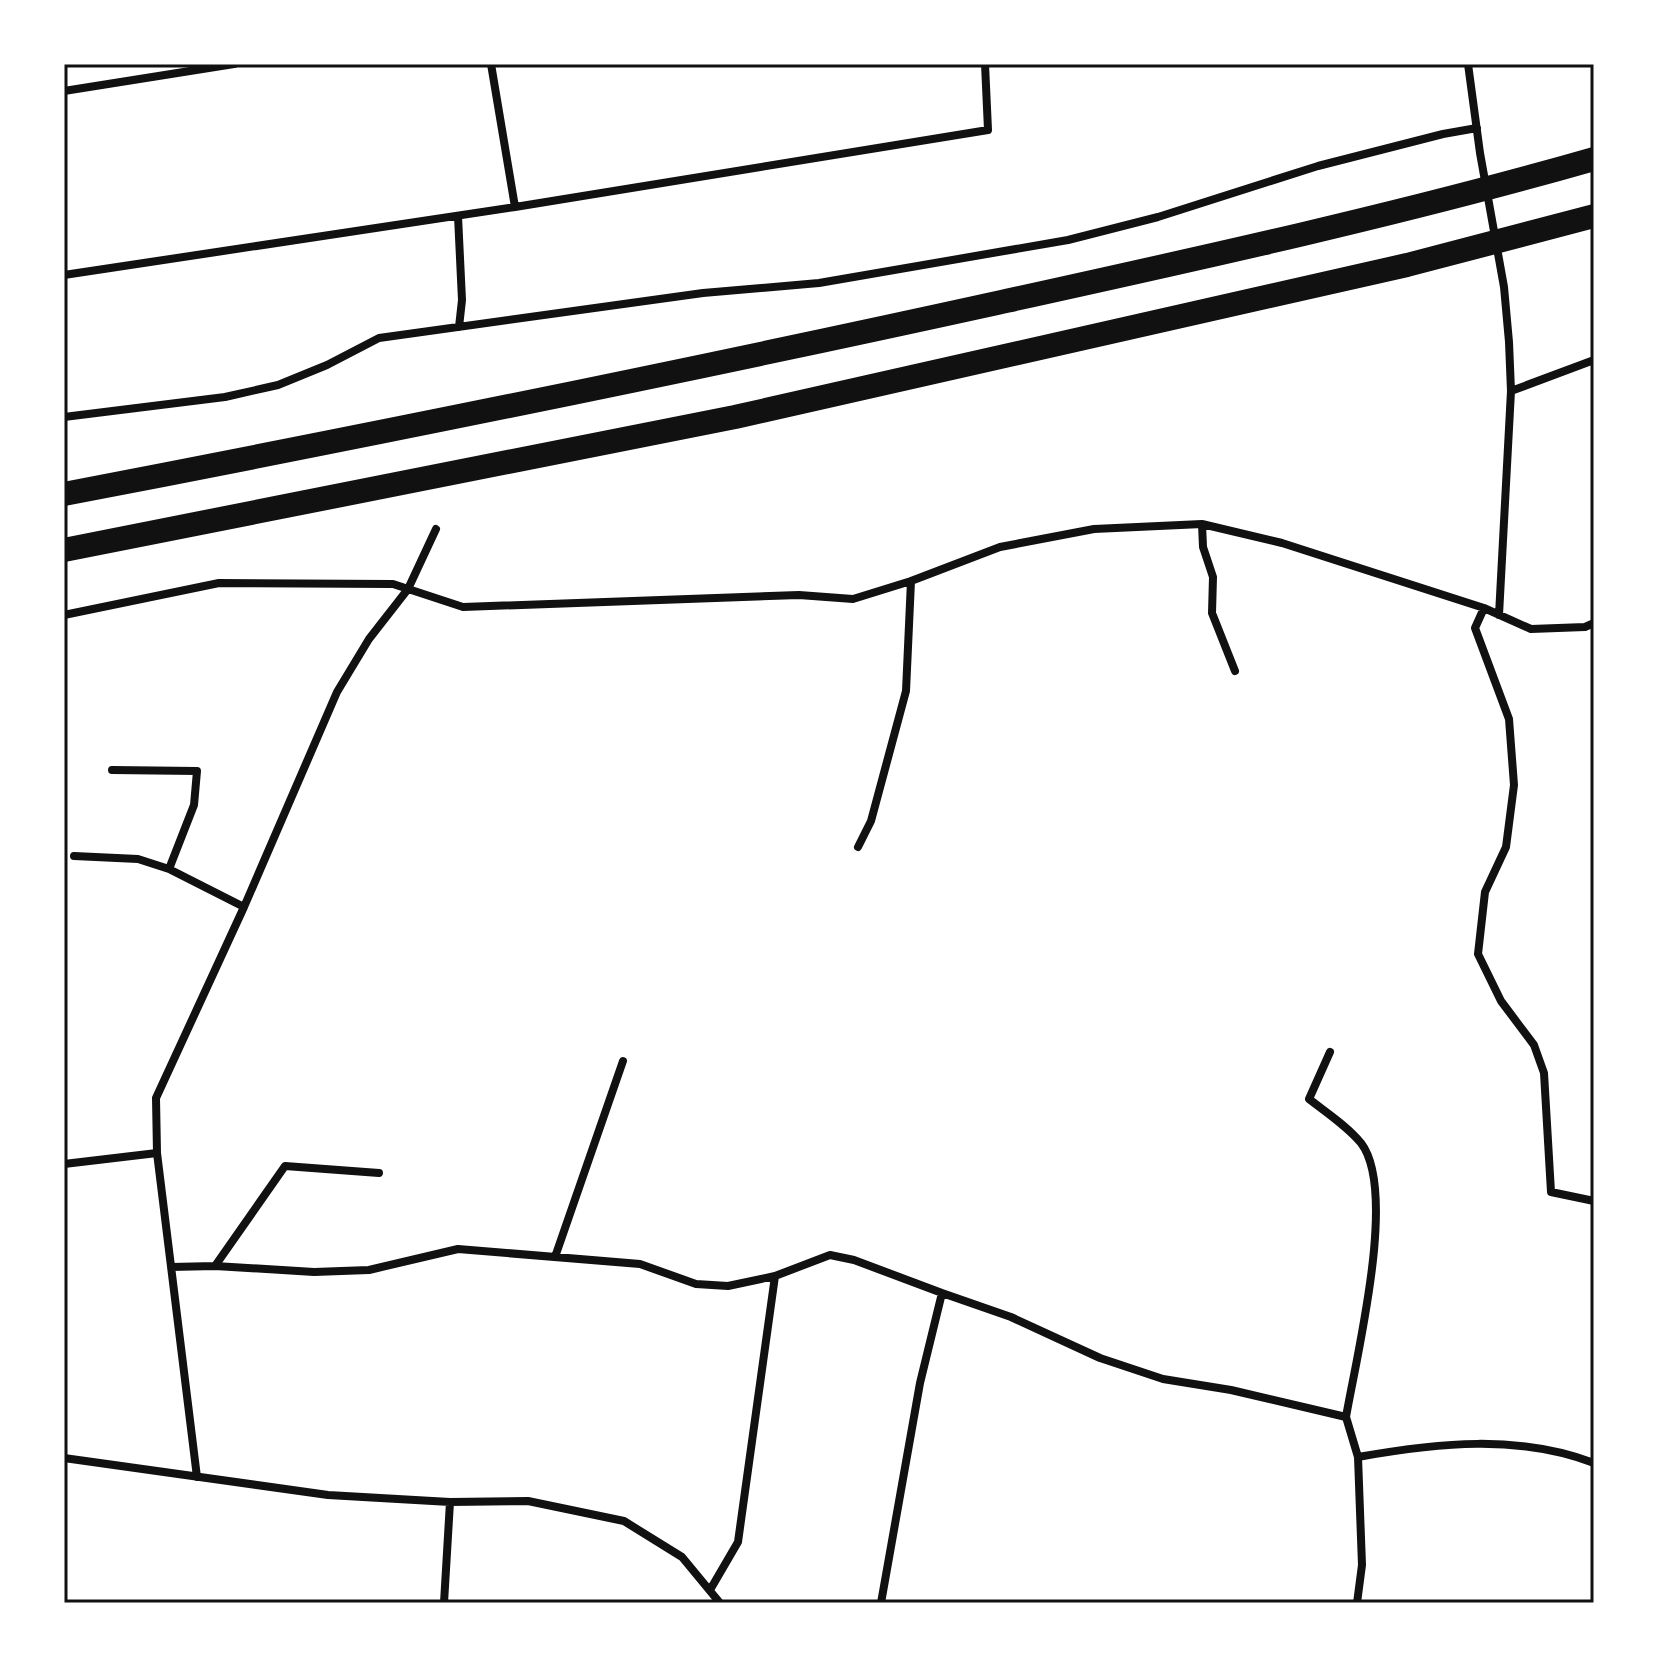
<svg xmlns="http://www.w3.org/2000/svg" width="1658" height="1667" font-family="'Archivo Narrow',sans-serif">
<rect width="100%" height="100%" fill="#fff"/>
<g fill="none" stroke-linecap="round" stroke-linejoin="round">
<path stroke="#111" stroke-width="8" d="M491,64L515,207
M1468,64L1480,153L1504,287L1509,342L1511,391L1499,615
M64,91L234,64
M458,216L462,300L459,327
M64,275L515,207L988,130L985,64
M1511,391L1594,360
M64,417L225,397L278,385L327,365L379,338L703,293L819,283L1068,240L1158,217L1318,166L1443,134L1477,128
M1202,524L1203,547L1213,577L1212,613L1235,671
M1484,608L1475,628L1509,719L1514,785L1506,847L1485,892L1478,954L1501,1001L1534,1045L1544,1073L1551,1192L1594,1201
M64,615L219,583L393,584L463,607L799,595L853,599L911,581L1000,547L1094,529L1202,524L1282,543L1484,608L1531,629L1585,627L1594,623
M112,770L197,771L194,805L169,869
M858,847L871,821L906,691L911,581
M74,856L138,859L169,869L244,907
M1330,1052L1309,1099C1327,1113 1347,1126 1361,1143C1398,1191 1356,1358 1346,1417
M64,1164L157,1153
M555,1257L623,1061
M215,1266L314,1272L369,1270L458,1249L640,1264L696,1284L728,1286L775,1276
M171,1267L215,1266L285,1166L379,1173
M1358,1457C1437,1443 1518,1434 1594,1463
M64,1458L328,1495L450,1502L528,1501L624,1521L682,1557L720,1603
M197,1477L157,1153L156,1098L244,907L337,692L369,639L408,589L436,529
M710,1590L738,1542L775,1276L830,1255L854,1260L942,1293
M444,1603L450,1502
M881,1603L920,1383L942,1293L1011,1317L1100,1358L1163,1379L1231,1390L1346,1417L1358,1457L1362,1565L1357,1603"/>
<path stroke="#111" stroke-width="24" d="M64,494C376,434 687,371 997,303C1197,259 1398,215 1594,159
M64,550L735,417L1407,265L1594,216"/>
</g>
<rect width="1658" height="1667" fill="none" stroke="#ffffff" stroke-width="132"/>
<rect x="66" y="66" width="1526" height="1535" fill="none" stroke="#111" stroke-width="3"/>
</svg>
